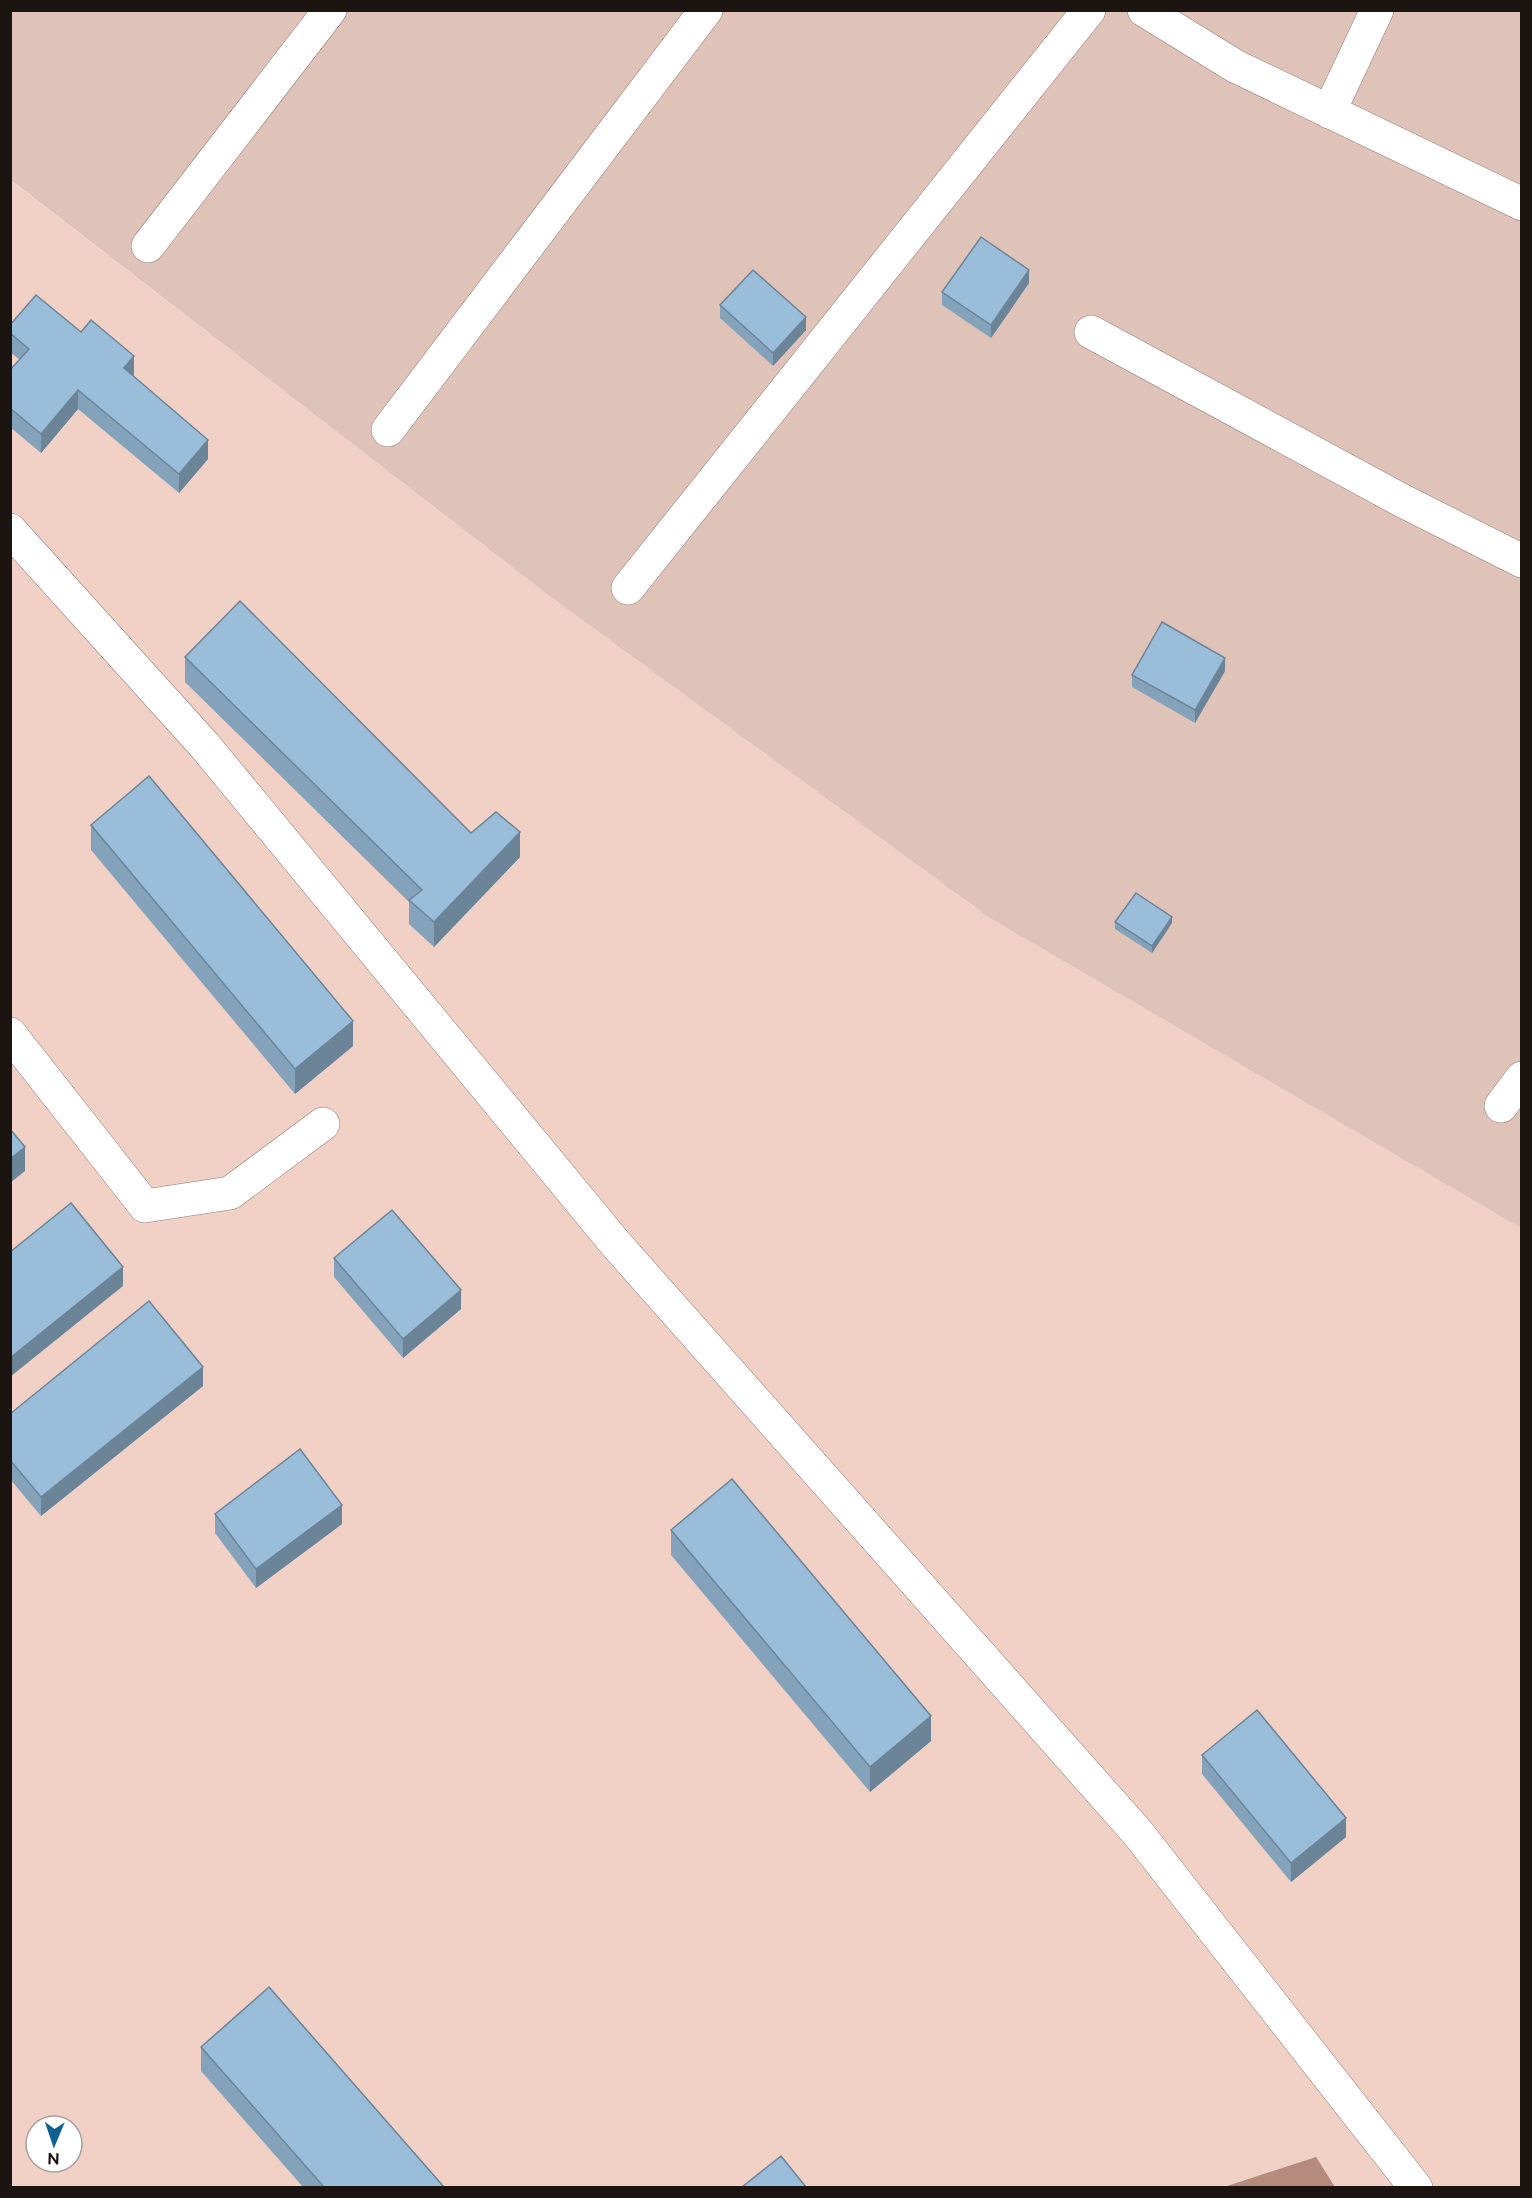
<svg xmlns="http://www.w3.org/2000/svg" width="1532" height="2198" font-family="Raleway,sans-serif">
<rect width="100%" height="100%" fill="#f7e0d7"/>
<path fill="#f1d1c6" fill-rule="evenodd" d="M10,180L551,597L990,918L1521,1228V2187H11ZM36,2126H72V2162H36Z"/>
<path fill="#dfc3b9" d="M10,11H1521V1228L990,918L551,597L11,180Z"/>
<path fill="#b48b7d" d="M1316,2157L1335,2187H1224Z"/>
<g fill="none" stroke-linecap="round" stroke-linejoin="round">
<defs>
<path id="minor" d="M1144,10L1235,66L1522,204
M1329,112L1377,10
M148,246L330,10
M1091,332L1401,500L1522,561
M388,430L706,10
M10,530L205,746L615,1243L1137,1832L1416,2188
M628,588L1089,10
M10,1034L145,1206L230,1193L323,1124
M1501,1106L1522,1078"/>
</defs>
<use href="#minor" stroke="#907b74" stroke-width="34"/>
<use href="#minor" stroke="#fff" stroke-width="33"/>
</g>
<path fill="#84a3bb" d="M1029,283L991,338L942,305V292Z
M720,305L806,330L773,366L720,318Z
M10,325L81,332L134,375L133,376L208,459L179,493L78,409L41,453L10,427V370L20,360L10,352Z
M185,657L471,833L520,857L434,947L409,924V902L185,682Z
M1225,671L1195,723L1132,687V675Z
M91,825L353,1046L295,1094L91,850Z
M1115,922L1172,923L1152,953L1115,929Z
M334,1258L461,1309L403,1358L334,1277Z
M203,1386L41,1516L10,1479V1414Z
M215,1514L342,1524L256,1588L215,1533Z
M671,1530L931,1741L870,1792L671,1555Z
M1202,1755L1346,1837L1291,1882L1202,1774Z
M201,2047L444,2187H303L201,2071Z"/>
<path fill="#6c8498" d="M1029,270V283L991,338V325Z
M806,317V330L773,366V353Z
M134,356V375L124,387V368Z
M78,390V409L41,453V434Z
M208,440V459L179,493V474Z
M1225,658V671L1195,723V710Z
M520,832V857L434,947V922Z
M1172,917V923L1152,953V946Z
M353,1021V1046L295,1094V1069Z
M25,1147V1171L10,1183V1159Z
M123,1267V1286L10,1377V1358Z
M461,1290V1309L403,1358V1339Z
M203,1367V1386L41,1516V1497Z
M342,1505V1524L256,1588V1569Z
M931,1716V1741L870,1792V1767Z
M1346,1818V1837L1291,1882V1863Z"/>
<path fill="#9abdd9" stroke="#6c8498" stroke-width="1.5" d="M981,237L1029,270L991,325L942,292Z
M753,270L806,317L773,353L720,305Z
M36,295L81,332L91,320L134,356L124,368L208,440L179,474L78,390L41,434L10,408V370L29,349L10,333V325Z
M240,601L471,833L496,812L520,832L434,922L409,900L422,890L185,657Z
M1162,622L1225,658L1195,710L1132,675Z
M149,776L353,1021L295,1069L91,825Z
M1136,893L1172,917L1152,946L1115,922Z
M10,1129L25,1147L10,1159Z
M71,1203L123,1267L10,1358V1252Z
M392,1210L461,1290L403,1339L334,1258Z
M149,1301L203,1367L41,1497L10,1460V1414Z
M300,1449L342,1505L256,1569L215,1514Z
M732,1479L931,1716L870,1767L671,1530Z
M1257,1710L1346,1818L1291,1863L1202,1755Z
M269,1987L444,2187H324L201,2047Z
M781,2156L806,2187H742Z"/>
<rect width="1532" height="2198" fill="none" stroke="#1c1411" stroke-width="24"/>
<g transform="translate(54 2144) rotate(182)"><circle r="28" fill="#ffffff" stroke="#a4a1a0" stroke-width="1.5"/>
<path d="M0-4.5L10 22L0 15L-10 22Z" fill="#0b6293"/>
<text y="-9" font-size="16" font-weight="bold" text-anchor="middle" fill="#1c1411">N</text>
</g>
</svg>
